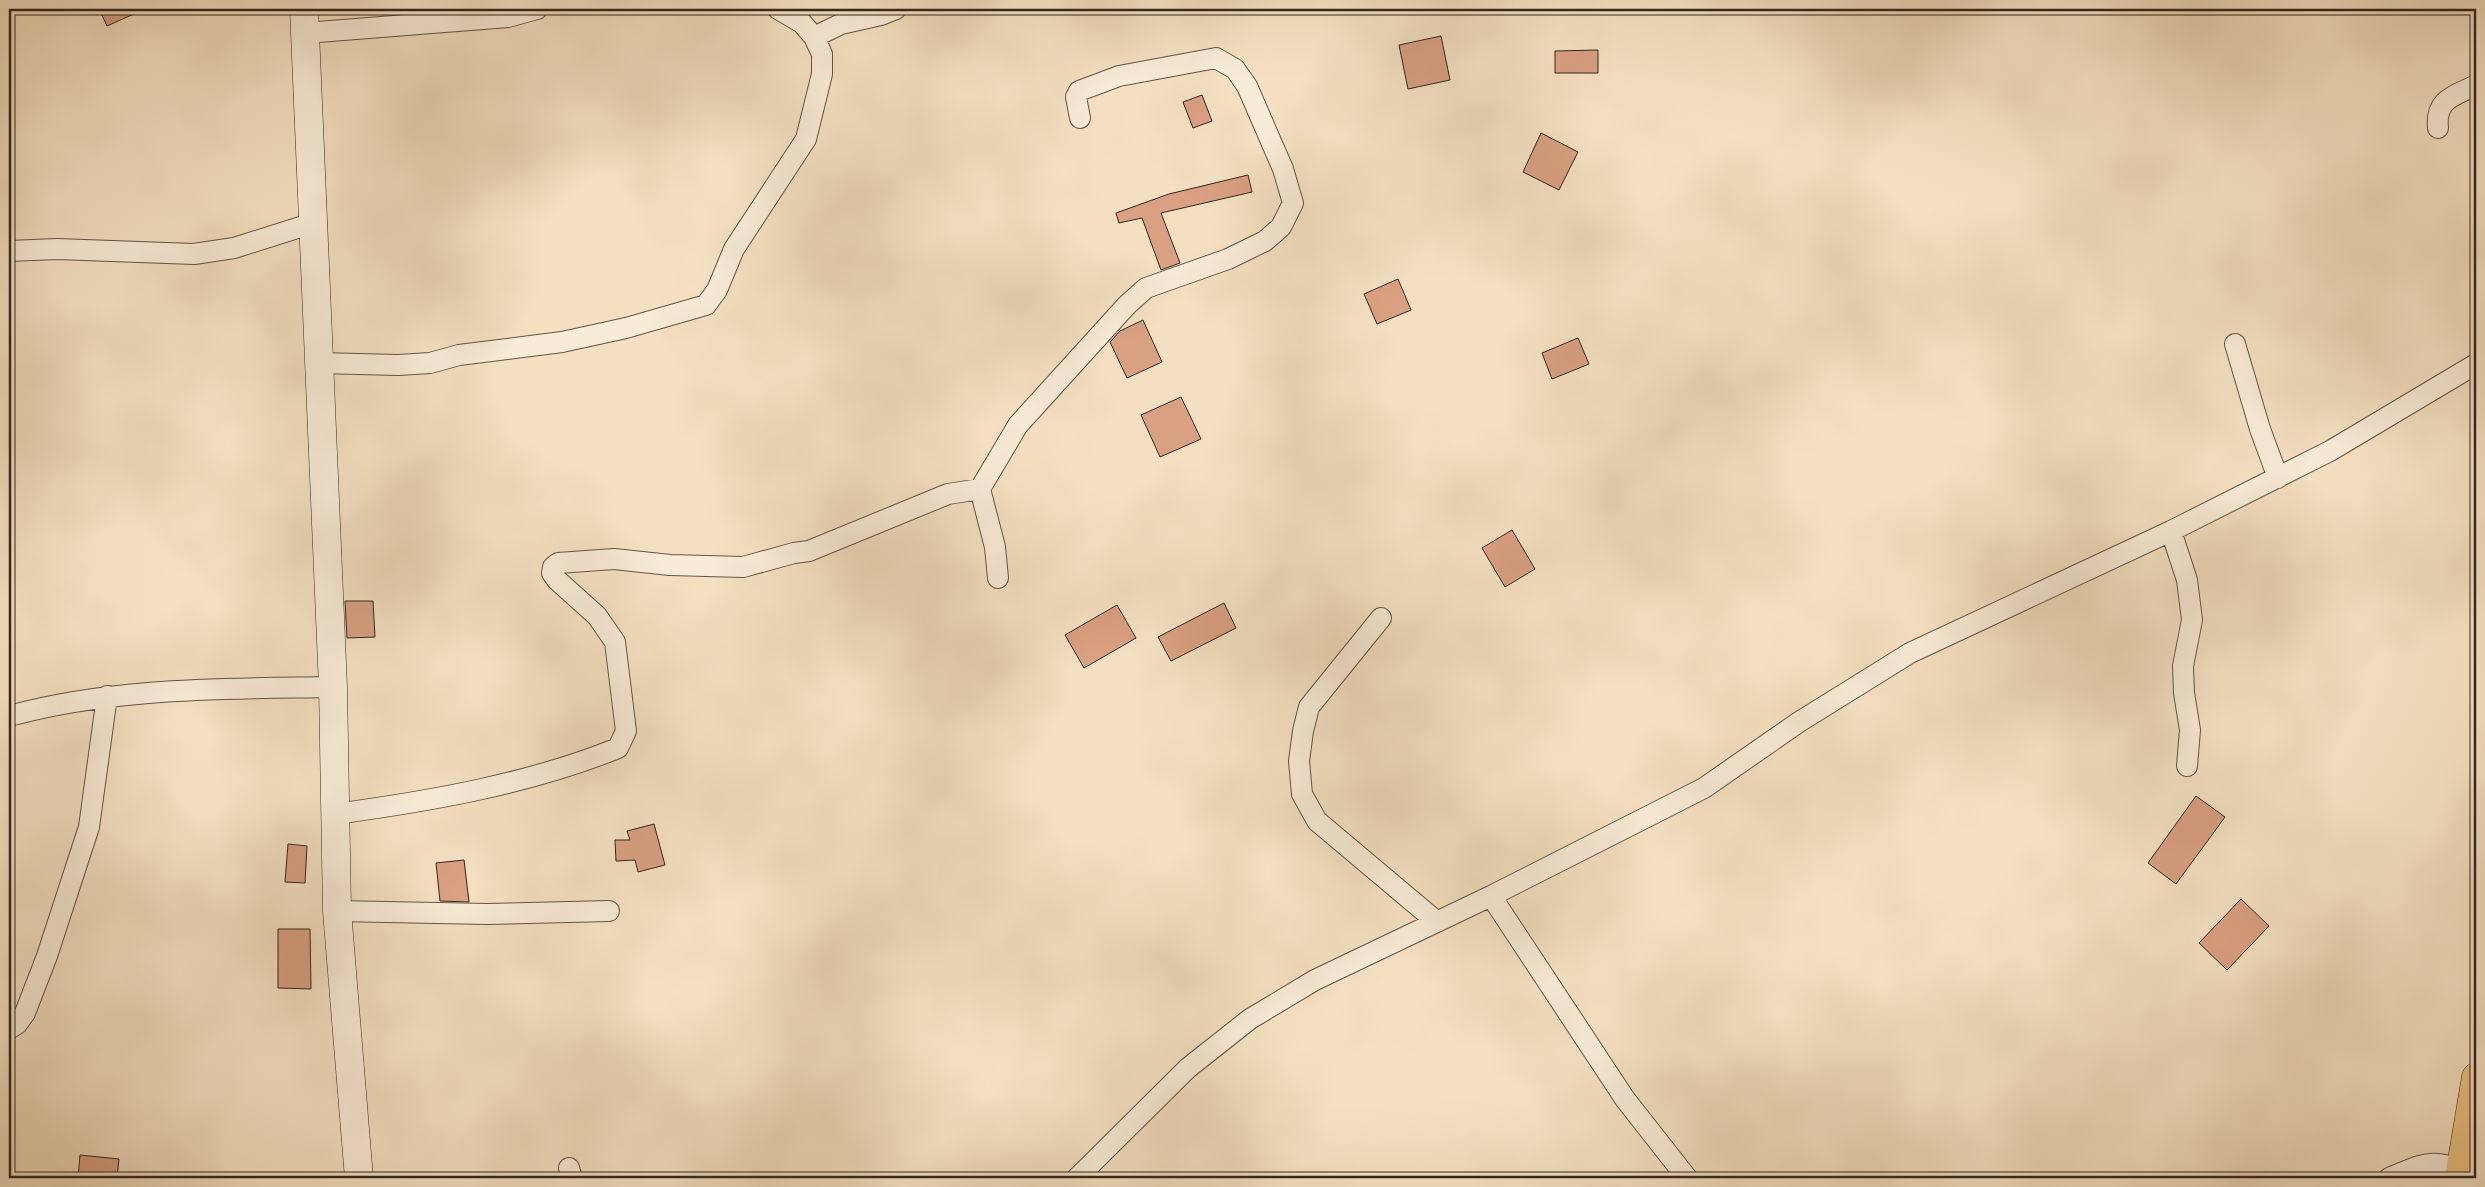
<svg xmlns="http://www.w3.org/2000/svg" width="2485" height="1187" font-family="'IM FELL French Canon',serif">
<rect width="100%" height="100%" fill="#f4e0c1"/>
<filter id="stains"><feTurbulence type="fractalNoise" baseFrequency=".004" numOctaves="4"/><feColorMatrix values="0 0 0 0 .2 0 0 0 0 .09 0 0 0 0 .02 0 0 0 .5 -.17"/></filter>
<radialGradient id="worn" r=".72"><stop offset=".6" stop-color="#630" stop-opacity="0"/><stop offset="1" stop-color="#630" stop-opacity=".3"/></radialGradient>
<path fill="#d9a082" stroke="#312620" d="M99,9H145L107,26Z
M1441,36L1450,80L1408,89L1399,45Z
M1598,50V73H1555V51Z
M1202,95L1212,121L1193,128L1183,102Z
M1541,133L1578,152L1559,190L1523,172Z
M1248,175L1252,192L1161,213L1180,263L1161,270L1142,218L1119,223L1116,213L1169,194Z
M1398,279L1411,310L1377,324L1364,294Z
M1143,320L1162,362L1127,378L1110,342L1120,331Z
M1578,338L1589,364L1552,379L1542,353Z
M1181,397L1201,439L1160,457L1141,415Z
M1512,530L1535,569L1505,587L1482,548Z
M345,601H373L375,637L347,638Z
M1224,603L1236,628L1171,661L1158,637Z
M1117,605L1136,638L1084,668L1065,635Z
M2196,796L2225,817L2176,884L2148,863Z
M654,824L665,865L638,872L635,860L616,861L615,840H630L627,831Z
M288,844L307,846L305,883L285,882Z
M464,860L469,902L440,901L436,863Z
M2241,899L2269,926L2227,970L2199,943Z
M278,929H310L311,989L278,988Z
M80,1155L119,1159L117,1178H78Z"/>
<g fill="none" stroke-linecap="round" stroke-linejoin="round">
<defs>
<path id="street" d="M305,33L508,17L537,9
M814,37L841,24L881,15L896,9
M2438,128C2435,99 2454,96 2476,85
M9,251L57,249L194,254L234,248L313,223
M2235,344L2260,429L2278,478
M318,363L398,365L430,363L459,355L562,342L626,328L706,305L717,290L734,249L806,139L822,74V54L814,37L802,23L778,9
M2171,531L2187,580L2192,620L2183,666L2184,693L2190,730L2187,766
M998,578L995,547L980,489L1018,425L1127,305L1146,288L1228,259L1265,241L1281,227L1293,203L1283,169L1247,86L1235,69L1216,58L1119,76L1079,91L1076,97L1080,118
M1381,618L1309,707L1303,731L1299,761L1302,794L1317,821L1437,922
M9,716C115,687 224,689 333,687
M335,814C431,801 529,784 618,748L626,731L615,642L597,616L557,580L552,573L553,567L558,563L614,559L670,565L743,567L794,553L809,551L948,494L980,489
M1491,896L1625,1099L1687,1178
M337,911L487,914L609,911
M9,1029L17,1024L25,1013L47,956L89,827L107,696
M569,1168L572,1178
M1077,1178L1188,1068L1250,1019L1315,980L1491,896L1704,788L1799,722L1910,653L2171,531L2330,451L2476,364
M2389,1178C2405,1172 2421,1162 2438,1164C2450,1165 2461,1171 2476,1172"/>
<path id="secondary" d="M304,9L333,687L337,911L359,1178"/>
<path id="primary" d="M2459,1178L2476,1077"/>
</defs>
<use href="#street" stroke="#625448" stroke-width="22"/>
<use href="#secondary" stroke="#312620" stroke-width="29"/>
<use href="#primary" stroke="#312620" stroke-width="29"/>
<use href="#street" stroke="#f8ebd7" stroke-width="20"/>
<use href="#secondary" stroke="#f8ebd7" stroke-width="28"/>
<use href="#primary" stroke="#eac080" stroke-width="28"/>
</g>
<rect width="2485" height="1187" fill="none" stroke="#f4e0c1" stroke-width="30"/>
<rect x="10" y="10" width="2465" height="1167" fill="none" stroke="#312620" stroke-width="2.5"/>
<rect x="15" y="15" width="2455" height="1157" fill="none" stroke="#312620"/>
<rect width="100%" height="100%" filter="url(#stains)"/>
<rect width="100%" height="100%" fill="url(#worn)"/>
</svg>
